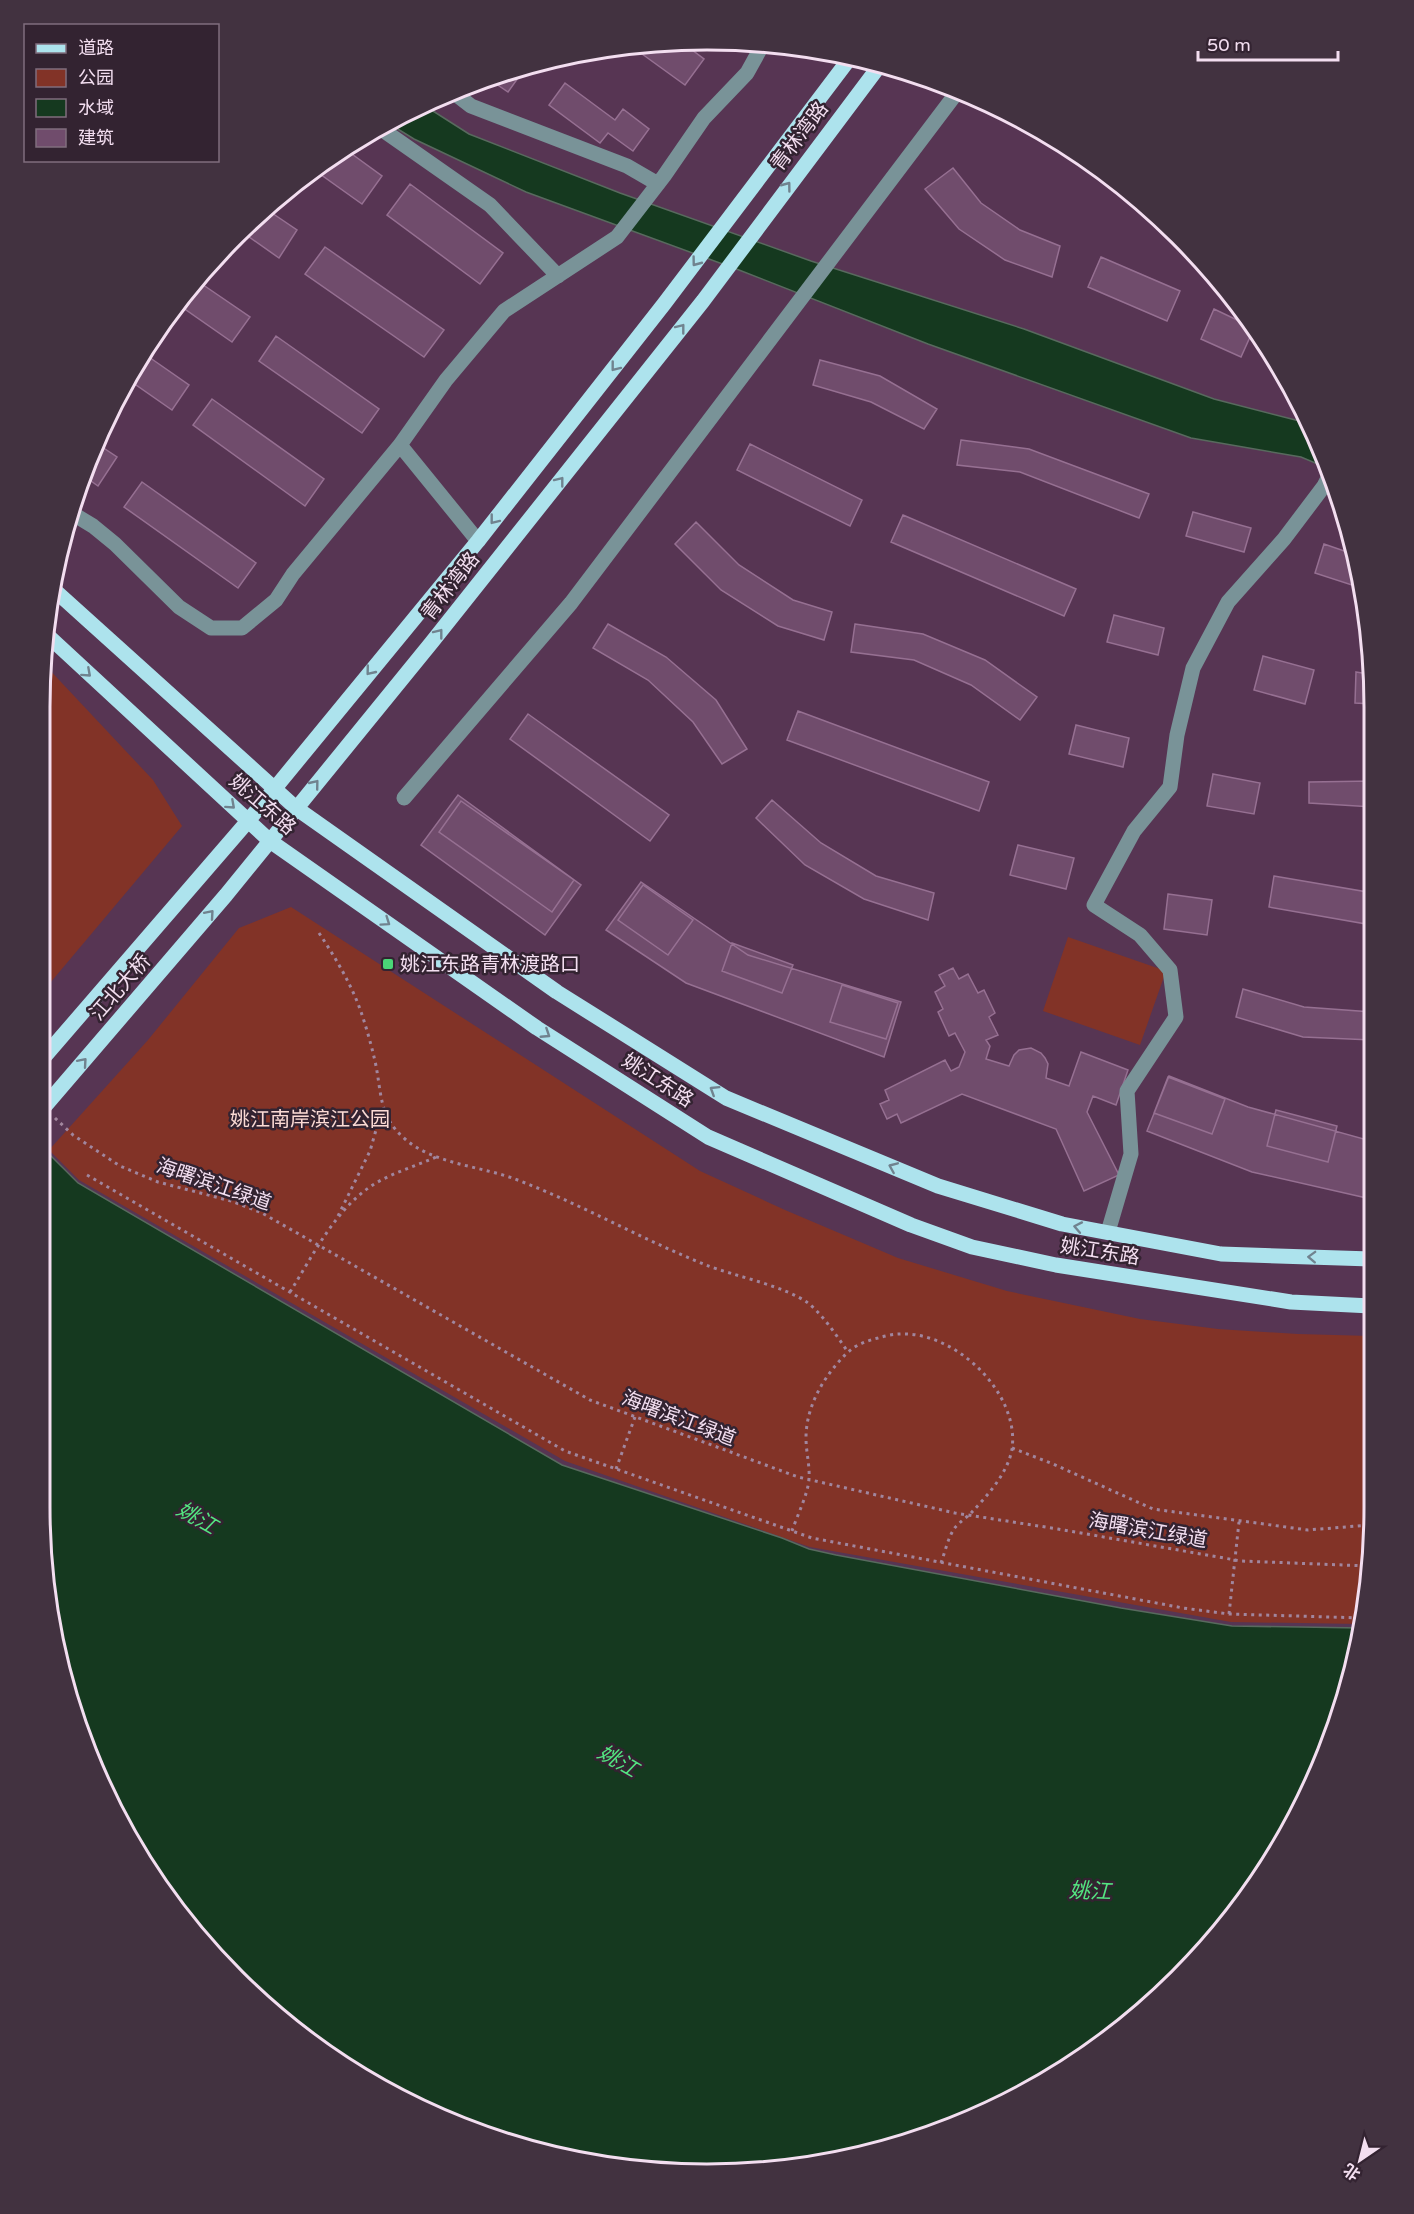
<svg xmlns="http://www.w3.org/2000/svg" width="1414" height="2214" font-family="'Varela Round','Noto Sans SC',sans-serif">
<rect width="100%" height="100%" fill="#573553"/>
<path fill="#823327" d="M45,665L153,780L182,826L45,989Z
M291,907L700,1171L785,1210L898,1258L1007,1291L1140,1319L1218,1329L1298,1334L1371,1336L1369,1594L1361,1624L1231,1622L810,1547L565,1461L79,1180L49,1150L148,1040L239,928Z
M1068,937L1166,971L1140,1045L1043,1011Z"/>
<path fill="#15391f" stroke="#586a5e" stroke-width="1.5" d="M422,104L469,134L620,193L811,261L1024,329L1214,399L1311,424L1327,468L1301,457L1191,438L928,344L739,270L526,192L414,139L388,123L411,108Z
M45,1150L78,1183L562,1465L782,1538L809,1549L836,1555L1121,1608L1232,1626L1360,1628L1324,1763L1263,1878L1209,1947L1078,2063L963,2124L880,2152L794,2169L664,2174L492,2139L373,2086L301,2037L234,1979L152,1878L74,1721L45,1595Z"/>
<path fill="#704c6c" stroke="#967092" stroke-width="1.5" d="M663,40L680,41L704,59L685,85L631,46Z
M528,64L508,92L489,79Z
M565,83L615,120L623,109L649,129L633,151L608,133L600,143L549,105Z
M345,149L382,176L362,204L313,169Z
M953,168L981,203L1020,230L1060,246L1052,277L1005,260L959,229L925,189Z
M410,184L503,253L480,284L387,215Z
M266,209L297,230L279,258L242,232Z
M325,247L444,330L424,357L305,274Z
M1101,257L1180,291L1167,321L1088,287Z
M196,280L250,317L232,342L179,305Z
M1214,309L1254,328L1241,357L1201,339Z
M276,336L379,409L362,433L259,361Z
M146,355L189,385L172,410L129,380Z
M820,360L880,376L937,409L924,429L871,402L813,385Z
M212,399L324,479L305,506L193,425Z
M961,440L1029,449L1149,494L1139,518L1020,472L957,465Z
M96,443L117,457L98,486L84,476Z
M750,444L862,500L850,526L737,470Z
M142,482L256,563L238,588L124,507Z
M1193,512L1251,528L1244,552L1186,536Z
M903,515L1076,589L1064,616L891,542Z
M696,522L739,565L793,600L832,612L824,640L778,626L721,590L675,544Z
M1324,544L1356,555L1361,588L1315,573Z
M1114,615L1164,628L1158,655L1107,642Z
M608,624L666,657L716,700L747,749L722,764L693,722L648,680L593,648Z
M855,624L923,634L985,660L1037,697L1020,720L971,685L914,660L851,652Z
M1263,656L1314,670L1305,704L1254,690Z
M1356,672L1374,675L1373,704L1355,703Z
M798,711L989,782L979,811L787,740Z
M528,714L669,815L650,841L510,739Z
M1076,725L1129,738L1123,767L1069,754Z
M1213,774L1260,783L1254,814L1207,806Z
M1373,781V807L1309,803V782Z
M458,795L581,885L545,935L421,845Z
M772,800L821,843L876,876L934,893L928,920L864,899L805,865L756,818Z
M461,801L574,880L552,912L439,832Z
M1018,845L1074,858L1066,889L1010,875Z
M1274,876L1373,893L1372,925L1269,907Z
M641,882L748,955L901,1002L884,1057L686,983L606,930Z
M643,885L693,920L668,955L618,920Z
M1168,894L1212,900L1207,935L1164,929Z
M732,943L793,965L782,993L722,971Z
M953,968L959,979L968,974L978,993L984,990L995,1013L989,1017L998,1035L986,1040L990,1046L986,1059L1009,1066L1014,1055L1019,1050L1031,1048L1041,1053L1045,1058L1048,1064L1046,1078L1069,1086L1081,1052L1128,1070L1116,1105L1093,1096L1087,1112L1119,1175L1084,1191L1056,1129L962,1094L901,1123L897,1114L887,1119L880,1104L889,1100L885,1090L945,1060L951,1071L959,1067L965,1052L955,1033L949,1036L938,1012L943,1009L935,992L945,986L939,975Z
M842,985L898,1003L886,1039L830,1022Z
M1243,989L1304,1007L1372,1012V1040L1303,1037L1236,1017Z
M1169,1076L1248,1107L1371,1141V1199L1252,1172L1147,1131Z
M1168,1077L1225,1099L1212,1134L1154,1113Z
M1276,1110L1337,1126L1328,1162L1267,1146Z"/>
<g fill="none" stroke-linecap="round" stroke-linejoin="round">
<path stroke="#a1869e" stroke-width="3" stroke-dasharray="3 4.5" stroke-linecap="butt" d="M319,933C335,957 350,982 360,1009C366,1026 371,1044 375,1061C382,1093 378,1116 405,1139C434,1164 480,1166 515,1179C581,1204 641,1239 706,1265C734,1276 785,1286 808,1303C824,1316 836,1335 848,1352
M55,1118L73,1135L120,1166L158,1182L231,1201L262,1213L590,1400L798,1477L955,1513L1058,1529L1241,1561L1369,1566
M87,1175L565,1451L812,1538L1183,1608L1229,1614L1363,1618
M338,1216L370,1151L382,1109
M290,1292C314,1254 336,1207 376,1183C395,1172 416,1166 436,1157
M1012,1448L1053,1464L1153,1509L1308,1530L1370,1525
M616,1469L635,1417
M792,1531C797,1516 808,1494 809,1479C810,1466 806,1452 806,1438C806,1406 824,1376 846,1354C855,1345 866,1341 878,1338C885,1336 893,1334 900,1334C955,1331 1020,1393 1012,1449C1008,1473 987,1496 971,1513C966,1518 958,1523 954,1529C948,1538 945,1552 941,1563
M1229,1614L1239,1522"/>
<path stroke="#799398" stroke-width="15" d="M453,92L471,106L627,166L658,184
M380,128L490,205L558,276
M400,445L478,541
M70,512L93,526L115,544L179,607L211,628H242L276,600L293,574L400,445L446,380L504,311L617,237L664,176L704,118L747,73L763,44
M404,798L571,603L958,91
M1108,1232L1131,1154L1127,1091L1176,1017L1170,970L1140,935L1094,905L1134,831L1170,787L1177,735L1193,668L1228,602L1284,539L1324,486L1330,474"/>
<path stroke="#ade3ed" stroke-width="15" d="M51,587L296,808L557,992L726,1098L938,1186L1062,1224L1221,1254L1371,1259
M45,633L270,841L537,1028L708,1137L911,1225L972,1247L1056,1265L1291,1302L1371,1306
M45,1056L248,821L478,541L664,304L850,58
M45,1106L226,895L432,642L703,301L880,65"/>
</g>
<defs><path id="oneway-chevron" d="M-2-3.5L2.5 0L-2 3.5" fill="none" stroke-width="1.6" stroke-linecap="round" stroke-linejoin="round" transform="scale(1.5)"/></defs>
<g stroke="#70838f">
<use href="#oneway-chevron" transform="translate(787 186) rotate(-53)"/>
<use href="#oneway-chevron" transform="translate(696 262) rotate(127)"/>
<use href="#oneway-chevron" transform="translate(681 328) rotate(-52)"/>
<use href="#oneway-chevron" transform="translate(615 367) rotate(128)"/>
<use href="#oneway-chevron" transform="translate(560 481) rotate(-52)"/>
<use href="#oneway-chevron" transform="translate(494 520) rotate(128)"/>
<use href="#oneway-chevron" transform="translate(439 633) rotate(-52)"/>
<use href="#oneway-chevron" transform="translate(370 671) rotate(129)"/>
<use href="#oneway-chevron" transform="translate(87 673) rotate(42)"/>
<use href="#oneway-chevron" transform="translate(315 784) rotate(-51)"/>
<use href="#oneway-chevron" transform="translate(231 805) rotate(42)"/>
<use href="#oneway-chevron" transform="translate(210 914) rotate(-49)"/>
<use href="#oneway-chevron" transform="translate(386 922) rotate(35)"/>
<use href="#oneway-chevron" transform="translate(546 1034) rotate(33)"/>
<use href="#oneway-chevron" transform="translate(83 1062) rotate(-49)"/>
<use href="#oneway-chevron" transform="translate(714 1090) rotate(-148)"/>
<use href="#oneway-chevron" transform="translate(893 1167) rotate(-157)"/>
<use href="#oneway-chevron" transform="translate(1078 1227) rotate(-169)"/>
<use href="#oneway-chevron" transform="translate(1312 1257) rotate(-178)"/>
</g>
<rect fill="#4ad677" stroke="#332331" stroke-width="2" x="382" y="958" width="12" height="12" rx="3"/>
<g text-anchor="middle" stroke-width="5" stroke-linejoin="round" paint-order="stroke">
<g font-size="20" fill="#f3def0" stroke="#332331">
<text transform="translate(799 136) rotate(-53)" y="7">青林湾路</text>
<text transform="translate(450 586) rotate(-52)" y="7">青林湾路</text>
<text transform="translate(263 804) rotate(41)" y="7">姚江东路</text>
<text transform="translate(120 987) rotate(-49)" y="7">江北大桥</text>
<text transform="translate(658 1080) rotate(33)" y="7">姚江东路</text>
<text transform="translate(214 1184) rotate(19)" y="7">海曙滨江绿道</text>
<text transform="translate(1100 1251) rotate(9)" y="7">姚江东路</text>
<text transform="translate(679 1418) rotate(21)" y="7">海曙滨江绿道</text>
<text transform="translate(1148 1530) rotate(10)" y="7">海曙滨江绿道</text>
</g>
<g font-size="20" fill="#f3def0" stroke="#332331" text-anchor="start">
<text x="400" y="971">姚江东路青林渡路口</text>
</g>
<g font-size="20" fill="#fbdad4" stroke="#332331">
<text x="310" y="1126">姚江南岸滨江公园</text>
</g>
<g font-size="21" font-style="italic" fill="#53e581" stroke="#332331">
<text transform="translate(197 1518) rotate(30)" y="7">姚江</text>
<text transform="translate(618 1761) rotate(30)" y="7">姚江</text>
<text transform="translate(1090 1891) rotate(2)" y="7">姚江</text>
</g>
</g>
<path d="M0 0H1414V2214H0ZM707 50H707A657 657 0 0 1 1364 707V1507A657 657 0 0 1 707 2164H707A657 657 0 0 1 50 1507V707A657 657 0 0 1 707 50Z" fill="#423240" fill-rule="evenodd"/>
<path fill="none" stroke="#f3def0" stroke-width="3" d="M707 50H707A657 657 0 0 1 1364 707V1507A657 657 0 0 1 707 2164H707A657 657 0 0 1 50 1507V707A657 657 0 0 1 707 50Z"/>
<rect x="24" y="24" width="195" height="138" fill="#332331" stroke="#806e7d" stroke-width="1.5"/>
<rect x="36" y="44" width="30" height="9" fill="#ade3ed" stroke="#806e7d" stroke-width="1.5"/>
<text x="78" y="54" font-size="18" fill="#f3def0">道路</text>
<rect x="36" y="69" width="30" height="18" fill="#823327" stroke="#806e7d" stroke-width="1.5"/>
<text x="78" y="84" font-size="18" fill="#f3def0">公园</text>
<rect x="36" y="99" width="30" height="18" fill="#15391f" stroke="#806e7d" stroke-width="1.5"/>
<text x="78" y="114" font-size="18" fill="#f3def0">水域</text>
<rect x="36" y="129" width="30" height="18" fill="#704c6c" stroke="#806e7d" stroke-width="1.5"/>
<text x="78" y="144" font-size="18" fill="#f3def0">建筑</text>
<g transform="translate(1360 2160) rotate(215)" stroke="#332331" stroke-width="4.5" paint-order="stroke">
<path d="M0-4.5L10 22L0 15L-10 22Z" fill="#f3def0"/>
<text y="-9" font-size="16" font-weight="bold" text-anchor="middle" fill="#f3def0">北</text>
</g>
<path d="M1198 51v9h140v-9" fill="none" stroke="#f3def0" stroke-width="3"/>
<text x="1207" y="51" font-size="18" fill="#f3def0" stroke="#332331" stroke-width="4.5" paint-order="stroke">50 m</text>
</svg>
